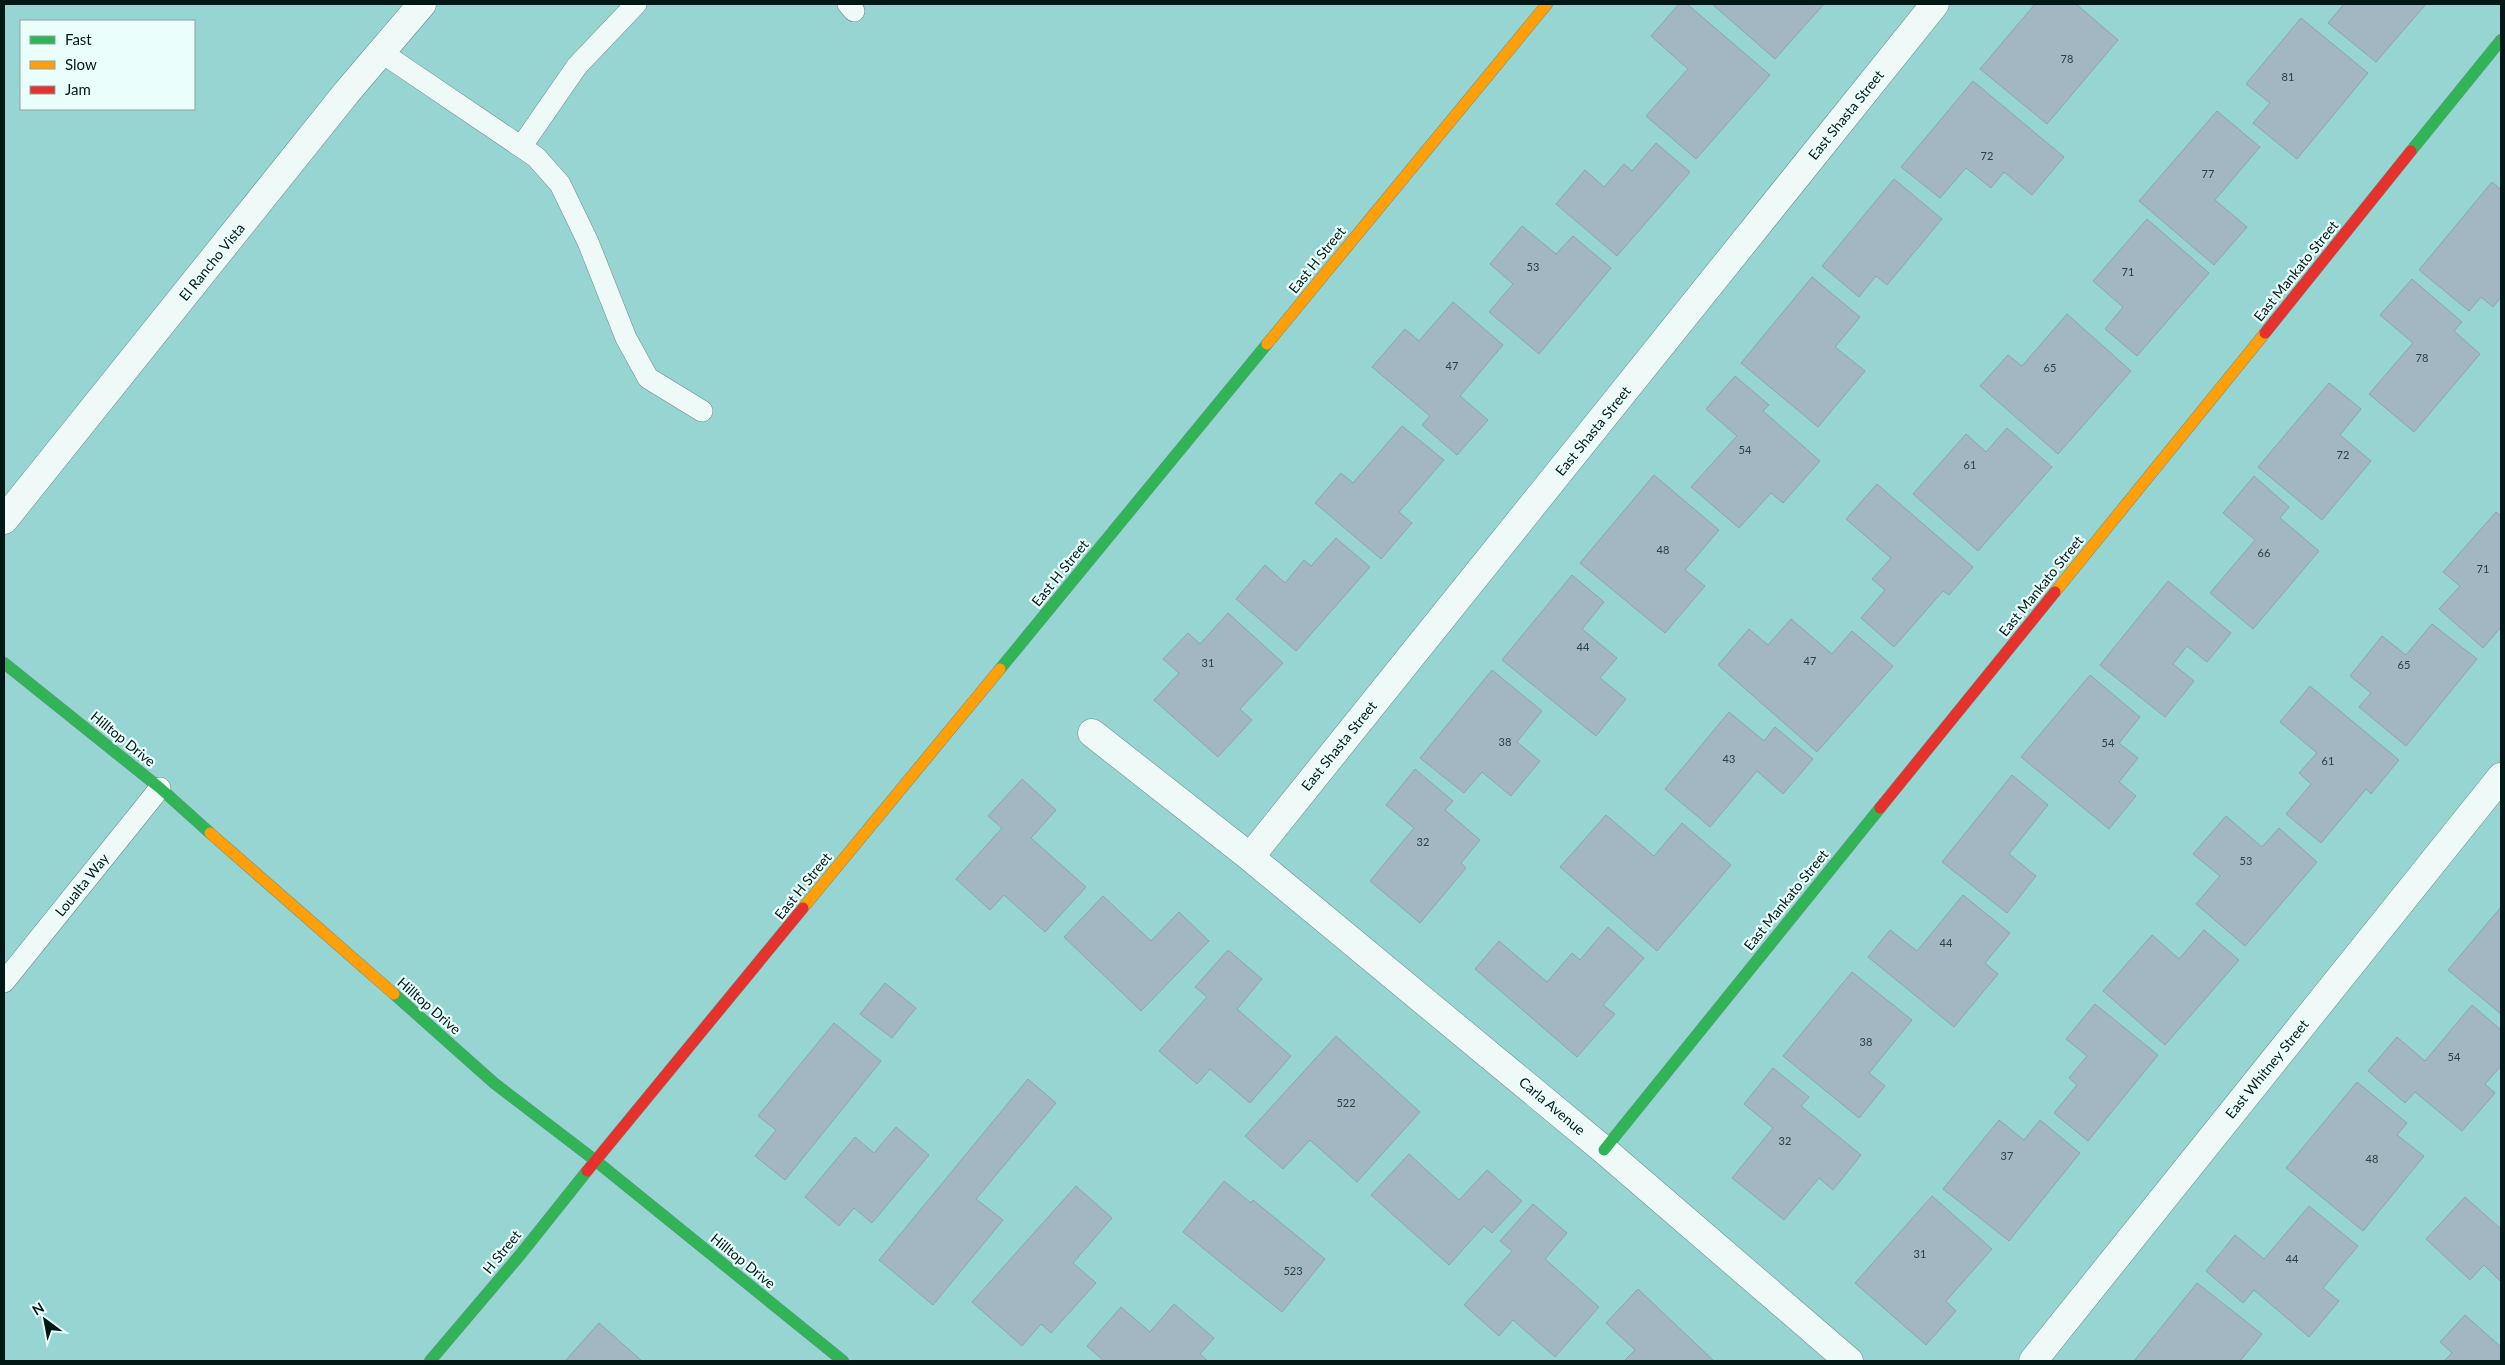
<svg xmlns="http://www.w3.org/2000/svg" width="2505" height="1365" font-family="Lato,sans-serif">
<rect width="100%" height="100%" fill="#96d5d1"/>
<path fill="#a3b7c3" stroke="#8fa4af" d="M1679,4H1687L1770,75L1696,159L1646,116L1688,69L1651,36Z
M1712,4H1824L1775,59Z
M2035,4H2076L2118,40L2047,124L1980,69Z
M2344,4H2426L2376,62L2328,23Z
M2301,18L2368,73L2297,159L2253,123L2270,103L2246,84Z
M1973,81L2064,157L2032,195L2004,172L1991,188L1966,168L1940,198L1901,167Z
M2217,111L2260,147L2215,200L2247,227L2214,265L2139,201Z
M1656,143L1690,172L1617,256L1556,204L1585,170L1604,187L1624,164L1632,171Z
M1894,179L1942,219L1887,285L1876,276L1859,297L1822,266Z
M2492,182L2501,190V297L2493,307L2481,297L2469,311L2419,270Z
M2147,219L2209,273L2137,356L2105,329L2123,307L2093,281Z
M1522,226L1556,254L1573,236L1611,268L1539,354L1489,312L1513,284L1490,264Z
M1812,277L1860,317L1835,347L1865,371L1818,427L1741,363Z
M2412,279L2462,322L2454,331L2480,354L2414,432L2369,394L2413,343L2380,315Z
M1453,302L1503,345L1460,396L1488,420L1457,455L1422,425L1430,416L1372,367L1405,329L1419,341Z
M2067,314L2131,371L2058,454L1980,386L2008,355L2022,366Z
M1735,376L1769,405L1763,411L1820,461L1783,503L1771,493L1739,528L1691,487L1737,436L1706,409Z
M2329,383L2361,409L2340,435L2371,461L2322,520L2258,467Z
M1402,426L1444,460L1399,512L1412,523L1381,559L1315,503L1341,473L1353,483Z
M2007,428L2052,467L1978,551L1913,494L1966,434L1986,452Z
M1654,475L1719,530L1685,570L1705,586L1665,633L1580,563Z
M2254,476L2289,507L2280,518L2319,551L2253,629L2210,593L2255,540L2223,513Z
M1877,484L1973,567L1949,595L1943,591L1894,647L1861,618L1885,590L1872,579L1891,558L1846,519Z
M2496,512L2501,516V627L2483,648L2439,609L2460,586L2443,572Z
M1336,538L1370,567L1296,651L1236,599L1265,565L1285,583L1304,560L1311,566Z
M1572,575L1604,602L1582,629L1617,658L1600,678L1626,699L1596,736L1502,660Z
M2168,581L2231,633L2207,662L2187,646L2173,664L2194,681L2165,717L2100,665Z
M1228,613L1283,663L1240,709L1252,720L1218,757L1154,700L1179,673L1163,659L1188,633L1200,644Z
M1791,619L1832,654L1852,631L1893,666L1817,752L1718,665L1749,629L1768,645Z
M2432,624L2477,659L2406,746L2359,707L2371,693L2350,676L2382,636L2406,655Z
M1492,670L1542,711L1517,742L1540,761L1511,796L1482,772L1464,793L1420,758Z
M2090,675L2140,717L2119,743L2138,758L2119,782L2136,796L2109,829L2021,757Z
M2310,686L2399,760L2371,794L2366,789L2321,843L2286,814L2311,784L2299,773L2317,753L2280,722Z
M1729,712L1764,741L1775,727L1813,759L1783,794L1757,771L1710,827L1665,789Z
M1415,769L1453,801L1445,810L1480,840L1461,863L1466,868L1420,923L1370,881L1414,828L1386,805Z
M2012,775L2048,805L2009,854L2036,876L2007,913L1942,862Z
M1022,779L1056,810L1031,838L1086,887L1045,932L1004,895L990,910L956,879L1002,828L988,816Z
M1606,815L1654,856L1682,823L1731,865L1657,951L1560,867Z
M2226,816L2262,847L2279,828L2317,862L2245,946L2196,904L2220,876L2193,854Z
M1963,895L2010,933L1985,963L1998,974L1954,1027L1868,957L1890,930L1917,951Z
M1103,896L1151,941L1179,912L1209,941L1141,1011L1064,937Z
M2501,907V1014L2448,970Z
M1608,927L1644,958L1603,1005L1615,1014L1577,1057L1475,969L1499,941L1547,982L1572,953L1580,960Z
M2204,930L2239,960L2165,1045L2103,991L2152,935L2179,959Z
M1228,950L1262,979L1237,1009L1291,1056L1250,1103L1210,1069L1197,1084L1159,1051L1207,997L1195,987Z
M1852,972L1912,1020L1869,1073L1885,1086L1859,1118L1783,1056Z
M885,983L916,1008L892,1038L860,1014Z
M2095,1004L2158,1055L2088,1141L2054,1113L2077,1085L2069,1078L2087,1056L2066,1039Z
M2472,1005L2501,1030V1066L2485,1084L2495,1093L2462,1131L2415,1092L2405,1103L2368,1071L2397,1037L2425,1061Z
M834,1023L881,1061L785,1180L755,1156L776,1130L758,1116Z
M1336,1036L1420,1112L1357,1182L1310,1140L1283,1169L1245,1136Z
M1773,1068L1809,1097L1801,1106L1861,1155L1833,1190L1819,1178L1784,1220L1732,1178L1773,1128L1744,1104Z
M1028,1079L1056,1103L976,1199L1003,1220L933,1305L879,1260Z
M2357,1082L2407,1123L2397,1135L2424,1156L2363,1231L2286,1168Z
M1999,1120L2024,1140L2040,1120L2080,1153L2009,1241L1943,1189Z
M896,1127L929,1155L872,1223L854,1208L839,1226L805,1197L855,1137L874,1153Z
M1409,1154L1459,1200L1487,1170L1522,1201L1492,1233L1484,1226L1449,1265L1371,1195Z
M1224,1181L1251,1203L1253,1200L1325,1259L1282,1312L1183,1232Z
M1076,1186L1112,1218L1073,1263L1096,1283L1051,1333L1041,1324L1022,1346L972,1302Z
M1932,1196L1992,1249L1946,1301L1956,1311L1926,1345L1855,1283Z
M2465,1197L2501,1229V1282L2484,1265L2470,1280L2426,1239Z
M1533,1204L1567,1233L1545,1259L1599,1307L1555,1357L1513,1320L1499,1336L1464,1305L1512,1251L1500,1241Z
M2309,1206L2358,1246L2323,1288L2339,1301L2309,1337L2254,1290L2243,1303L2206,1271L2235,1235L2264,1259Z
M2197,1283L2262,1334L2240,1361H2134Z
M1638,1289L1714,1361H1624L1635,1350L1606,1323Z
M1174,1304L1214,1338L1200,1354L1208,1361H1104L1087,1346L1121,1307L1150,1332Z
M2465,1315L2501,1347V1361H2444L2452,1353L2440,1342Z
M599,1323L642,1361H565Z"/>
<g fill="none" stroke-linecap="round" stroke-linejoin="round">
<defs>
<path id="lane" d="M848,4L854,11
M381,52L536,157L560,184L588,242L626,338L648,378L702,411
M521,147L577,66L636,4
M4,982L160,788"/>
<path id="street" d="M4,520L347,92L422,4
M1092,733L1250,857L1604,1150L1849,1361
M1250,857L1935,4
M2033,1361L2501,777"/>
<path id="fast" d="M2411,151L2501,40
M4,663L160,788L210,833
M1000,669L1267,344
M394,994L494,1083L596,1161L843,1361
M1604,1150L1880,808
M430,1361L520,1255L587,1171"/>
<path id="slow" d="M1267,344L1547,4
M2055,592L2265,333
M210,833L394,994
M803,908L1000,669"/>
<path id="jam" d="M2265,333L2411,151
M1880,808L2055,592
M587,1171L803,908"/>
</defs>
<use href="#lane" stroke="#678f8d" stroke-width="22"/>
<use href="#street" stroke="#678f8d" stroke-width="29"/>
<use href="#fast" stroke="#678f8d" stroke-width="12"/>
<use href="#slow" stroke="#678f8d" stroke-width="12"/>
<use href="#jam" stroke="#678f8d" stroke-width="12"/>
<use href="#lane" stroke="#eff9f8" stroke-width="21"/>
<use href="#street" stroke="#eff9f8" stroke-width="28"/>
<use href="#fast" stroke="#30b455" stroke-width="11"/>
<use href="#slow" stroke="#ff9f0a" stroke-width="11"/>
<use href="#jam" stroke="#e5322d" stroke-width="11"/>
</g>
<g text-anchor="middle" stroke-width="4.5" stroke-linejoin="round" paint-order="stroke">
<g font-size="11" fill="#2a4042">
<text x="2067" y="63">78</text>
<text x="2288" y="81">81</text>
<text x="1987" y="160">72</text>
<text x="2208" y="178">77</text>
<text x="1533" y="271">53</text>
<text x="2128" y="276">71</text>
<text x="2422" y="362">78</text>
<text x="1452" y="370">47</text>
<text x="2050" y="372">65</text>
<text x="1745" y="454">54</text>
<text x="2343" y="459">72</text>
<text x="1970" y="469">61</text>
<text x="1663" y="554">48</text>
<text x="2264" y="557">66</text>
<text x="2483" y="573">71</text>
<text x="1583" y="651">44</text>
<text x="1810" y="665">47</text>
<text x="1208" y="667">31</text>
<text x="2404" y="669">65</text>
<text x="1505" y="746">38</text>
<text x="2108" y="747">54</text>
<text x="1729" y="763">43</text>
<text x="2328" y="765">61</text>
<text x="1423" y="846">32</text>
<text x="2246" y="865">53</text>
<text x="1946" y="947">44</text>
<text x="1866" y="1046">38</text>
<text x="2454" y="1061">54</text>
<text x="1346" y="1107">522</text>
<text x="1785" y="1145">32</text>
<text x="2007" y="1160">37</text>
<text x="2372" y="1163">48</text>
<text x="1920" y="1258">31</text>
<text x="2292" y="1263">44</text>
<text x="1293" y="1275">523</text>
</g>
<g font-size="14" fill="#011817" stroke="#eafefc">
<text transform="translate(1846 115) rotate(-51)" y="5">East Shasta Street</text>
<text transform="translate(1317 260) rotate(-51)" y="5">East H Street</text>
<text transform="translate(212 262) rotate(-51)" y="5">El Rancho Vista</text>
<text transform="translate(2296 271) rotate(-51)" y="5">East Mankato Street</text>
<text transform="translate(1593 431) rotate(-51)" y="5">East Shasta Street</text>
<text transform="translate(1060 573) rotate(-51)" y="5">East H Street</text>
<text transform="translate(2041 586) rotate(-51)" y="5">East Mankato Street</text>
<text transform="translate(123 739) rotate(39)" y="5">Hilltop Drive</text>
<text transform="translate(1339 746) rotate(-51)" y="5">East Shasta Street</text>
<text transform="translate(82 885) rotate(-51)" y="5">Loualta Way</text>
<text transform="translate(803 886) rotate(-51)" y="5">East H Street</text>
<text transform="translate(1786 900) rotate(-51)" y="5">East Mankato Street</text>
<text transform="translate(429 1006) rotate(41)" y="5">Hilltop Drive</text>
<text transform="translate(2267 1069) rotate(-51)" y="5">East Whitney Street</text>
<text transform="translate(1552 1106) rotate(40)" y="5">Carla Avenue</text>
<text transform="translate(502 1252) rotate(-51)" y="5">H Street</text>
<text transform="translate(743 1261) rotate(39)" y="5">Hilltop Drive</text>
</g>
</g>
<rect width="2505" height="1365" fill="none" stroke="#011817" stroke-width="10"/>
<rect x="20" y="20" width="175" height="90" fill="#eafefc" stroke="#8da2a0"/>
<rect x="30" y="36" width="25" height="8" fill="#30b455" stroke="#8da2a0"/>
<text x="65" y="45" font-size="15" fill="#011817">Fast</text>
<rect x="30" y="61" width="25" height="8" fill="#ff9f0a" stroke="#8da2a0"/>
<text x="65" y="70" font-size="15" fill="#011817">Slow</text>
<rect x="30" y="86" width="25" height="8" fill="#e5322d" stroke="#8da2a0"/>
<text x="65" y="95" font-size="15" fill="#011817">Jam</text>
<g transform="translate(45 1320) rotate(328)" stroke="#eafefc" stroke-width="4" paint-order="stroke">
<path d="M0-4L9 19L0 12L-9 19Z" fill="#011817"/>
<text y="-8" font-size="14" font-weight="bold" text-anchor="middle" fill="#011817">N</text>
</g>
</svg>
